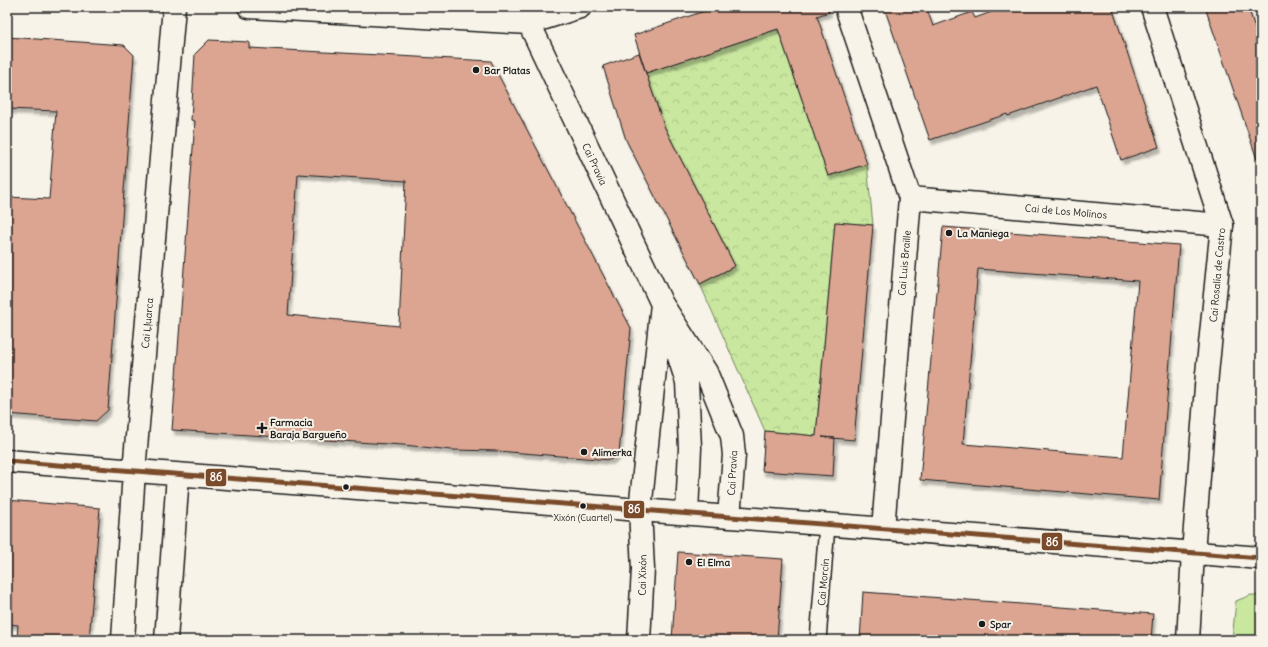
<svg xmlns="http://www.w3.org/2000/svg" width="1268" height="647" font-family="Delius,sans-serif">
<defs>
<pattern id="park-crowns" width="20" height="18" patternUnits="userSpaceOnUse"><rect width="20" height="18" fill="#c9e79f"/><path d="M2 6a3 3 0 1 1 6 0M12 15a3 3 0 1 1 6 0" fill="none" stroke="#acc688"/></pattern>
<filter id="shadow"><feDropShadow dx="2.5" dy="4.5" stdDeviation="1" flood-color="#0004"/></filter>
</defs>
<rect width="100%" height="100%" fill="#f7f3e8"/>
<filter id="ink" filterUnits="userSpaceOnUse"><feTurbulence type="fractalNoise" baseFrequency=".025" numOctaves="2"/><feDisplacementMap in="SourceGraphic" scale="8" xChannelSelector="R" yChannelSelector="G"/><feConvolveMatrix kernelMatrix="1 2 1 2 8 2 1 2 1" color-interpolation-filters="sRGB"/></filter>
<g filter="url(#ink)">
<path fill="url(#park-crowns)" stroke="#72825e" d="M778,29L828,176L867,164L873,225L835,222L816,436L765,431L700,284L735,266L664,126L646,73Z"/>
<path fill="#c9e79f" stroke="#72825e" d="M1251,595L1261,596V640H1232L1236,601Z"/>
<path fill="#dba592" stroke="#1c1c1c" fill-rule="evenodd" filter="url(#shadow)" d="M716,7H828L829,12L817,16L867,164L828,176L778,29L646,73L634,35Z
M884,7H926L933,26L972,12L975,18L1005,7H1112L1159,147L1121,160L1096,85L1008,116L1007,114L930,140Z
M1205,7H1248L1261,46V158L1257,159Z
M7,37L124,45L134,55L108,410L96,421L7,414V197L49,199L56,111L7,109Z
M209,40L249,42V48L491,61L631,328L619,454L610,460L497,451L452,450L403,445L172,430L195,121L191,120L195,54ZM298,174L406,181L399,326L288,315Z
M639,53L664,126L735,266L700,284L626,140L603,66Z
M835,222L873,225L854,440L822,437L835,438L833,476L762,471L765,431L816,436Z
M943,227L1179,245L1159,500L920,480ZM978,269L1138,281L1123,457L963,444Z
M7,500L100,508L89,640H17L18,625L7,624Z
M678,552L783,559L777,640H672Z
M863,592L1153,614L1151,640H860Z"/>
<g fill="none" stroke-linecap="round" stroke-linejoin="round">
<defs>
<path id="service" d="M818,640L827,525"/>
<path id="pedestrian" d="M910,198L1222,225"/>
<path id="minor" d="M249,7L529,23L580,7
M524,7L529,23L662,304L706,372L732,436L734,455L729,517
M846,7L910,198L883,529
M1152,7L1222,225L1207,374L1193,553L1188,640
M671,332L687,382L690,448L687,513
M7,461L1261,558
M123,640L134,471L174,7
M166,640L178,475
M639,640L643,569L640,510L662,304"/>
</defs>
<use href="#service" stroke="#1c1c1c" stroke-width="18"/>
<use href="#pedestrian" stroke="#1c1c1c" stroke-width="25"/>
<use href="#minor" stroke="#1c1c1c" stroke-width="25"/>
<use href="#service" stroke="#f7f3e8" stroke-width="15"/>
<use href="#pedestrian" stroke="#f7f3e8" stroke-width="22"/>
<use href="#minor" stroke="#f7f3e8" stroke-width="22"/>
<defs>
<path id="bus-1" d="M7,461L1261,558"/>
</defs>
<use href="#bus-1" stroke="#f7f3e8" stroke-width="8"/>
<use href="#bus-1" stroke="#7a4b2a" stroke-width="5"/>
</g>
</g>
<g fill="#1c1c1c" stroke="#f7f3e8" stroke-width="1.5">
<circle cx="476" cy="70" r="4"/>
<circle cx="949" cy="233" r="4"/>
<path d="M260 422h4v4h4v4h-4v4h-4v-4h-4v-4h4z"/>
<circle cx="584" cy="452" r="4"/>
<circle cx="346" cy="487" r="3.5"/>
<circle cx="583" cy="506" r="3.5"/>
<circle cx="689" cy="562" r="4"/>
<circle cx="982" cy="624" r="4"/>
</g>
<g text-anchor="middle" stroke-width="4" stroke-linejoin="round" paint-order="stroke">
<g font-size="9" fill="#1c1c1c" stroke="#f7f3e8">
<text x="583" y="521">Xixón (Cuartel)</text>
</g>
<g font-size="10" font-weight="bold" fill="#1c1c1c" stroke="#f7f3e8" text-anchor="start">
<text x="484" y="74">Bar Platas</text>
<text x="957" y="237">La Maniega</text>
<text x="270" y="426">Farmacia<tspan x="270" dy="12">Baraja Bargueño</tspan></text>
<text x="592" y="456">Alimerka</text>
<text x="697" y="566">El Elma</text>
<text x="990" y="628">Spar</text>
</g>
<g font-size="10" fill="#1c1c1c" stroke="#f7f3e8">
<text transform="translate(595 164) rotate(65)" y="4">Cai Pravia</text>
<text transform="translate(1066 211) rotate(5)" y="4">Cai de Los Molinos</text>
<text transform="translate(904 263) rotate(-85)" y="4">Cai Luis Braille</text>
<text transform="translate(1217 275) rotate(-85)" y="4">Cai Rosalía de Castro</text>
<text transform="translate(147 323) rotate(-85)" y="4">Cai Ḷḷuarca</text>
<text transform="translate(732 473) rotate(-87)" y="4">Cai Pravia</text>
<text transform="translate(642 575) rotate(-89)" y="4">Cai Xixón</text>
<text transform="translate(823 582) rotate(-85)" y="4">Cai Morcín</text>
</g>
</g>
<g stroke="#f7f3e8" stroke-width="1.5">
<rect x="205" y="468" width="22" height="19" rx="4" fill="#7a4b2a"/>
<rect x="623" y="500" width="22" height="19" rx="4" fill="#7a4b2a"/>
<rect x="1041" y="532" width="22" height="19" rx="4" fill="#7a4b2a"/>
</g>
<g font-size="11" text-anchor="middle" font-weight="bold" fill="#fff">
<text x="216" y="481">86</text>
<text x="634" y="513">86</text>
<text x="1052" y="546">86</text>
</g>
<rect width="1268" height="647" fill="none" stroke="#f7f3e8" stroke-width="24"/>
<rect x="12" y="12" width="1244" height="623" fill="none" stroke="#1c1c1c" stroke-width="1.5" filter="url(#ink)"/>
</svg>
